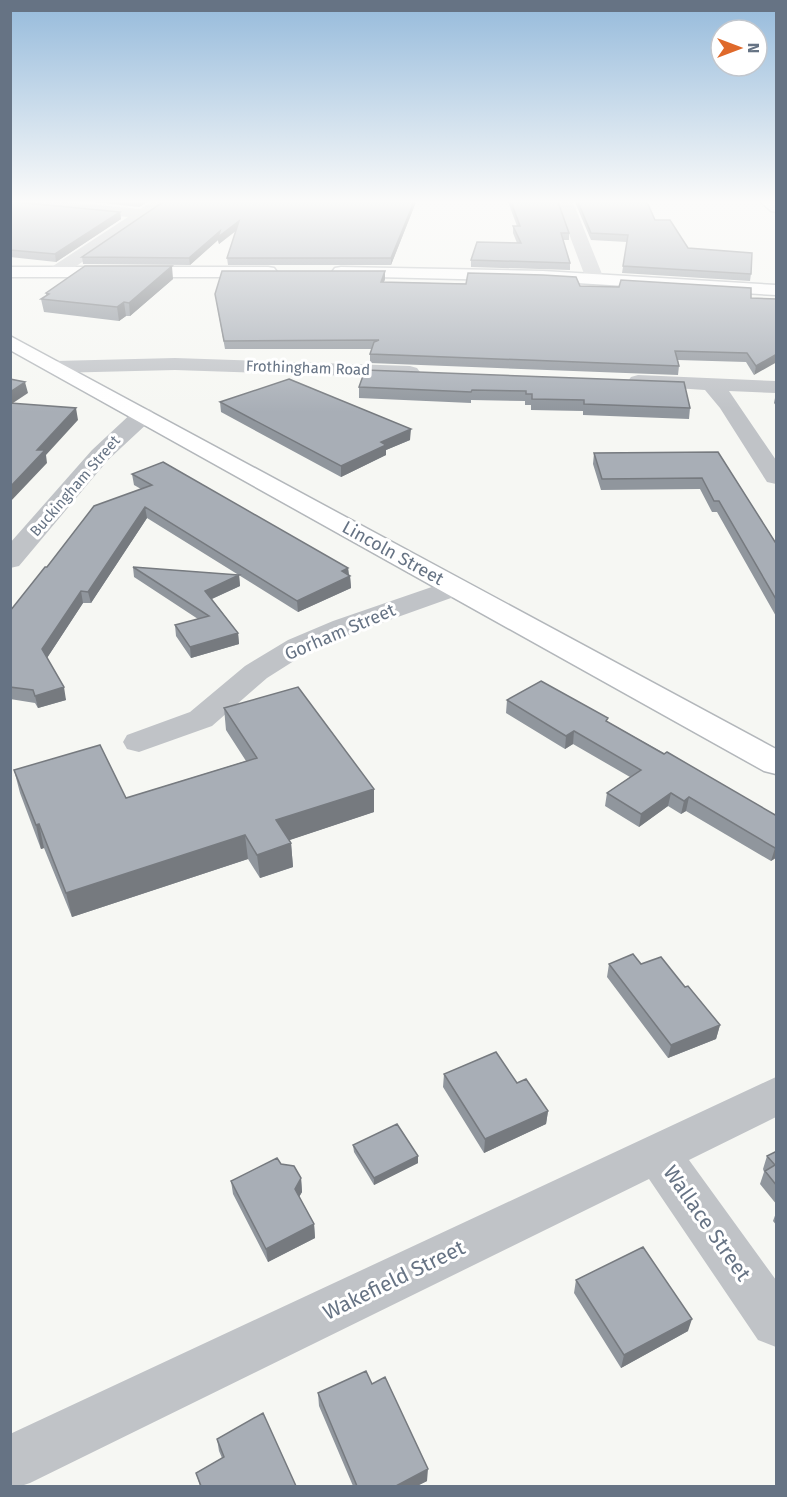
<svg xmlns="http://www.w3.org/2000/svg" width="787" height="1497" font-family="'Fira Sans',sans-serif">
<rect width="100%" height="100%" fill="#f6f7f3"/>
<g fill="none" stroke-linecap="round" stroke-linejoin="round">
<defs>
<path id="major" d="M10,267H268L274,268L277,272L274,276L268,277H10Z
M341,267L543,271L776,285V295L543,281L335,276L332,272L335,268Z
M10,336L776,749V774L764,771L10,350Z"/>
<path id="highway" d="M761,202H776V212L771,211Z"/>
</defs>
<use href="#major" stroke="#b3b7bb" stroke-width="3"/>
<use href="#highway" stroke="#b3b6ba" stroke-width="3"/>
<path fill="#c0c3c7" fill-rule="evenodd" d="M10,202H67L140,209L151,202H169L62,276H50L47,272L50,268L128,217L18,207Z
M557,202H573L604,279L601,283H589L586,279Z
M175,358L410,366L417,368L420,372L417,376L410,378L175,370L55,373L48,371L45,367L48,363L55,361Z
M638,375L776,381V393L729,391L776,460V484L767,482L720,408L705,390L631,385L628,381L631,377Z
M143,408L151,410L154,415L151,420L108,460L19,566L10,568V543L92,450L135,410Z
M455,579L465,581L469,587L465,593L353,633L308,652L267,678L212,726L139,752L127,749L123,742L127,735L190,712L245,666L288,640L333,621Z
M776,1077V1117L689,1160L776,1280V1347L758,1340L649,1179L30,1483L21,1486H10V1434Z"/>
<use href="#major" fill="#fff" fill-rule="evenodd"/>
<use href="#highway" fill="#fff" fill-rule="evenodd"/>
</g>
<path fill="#90969d" d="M10,202L120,212L121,219L56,262L10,257Z
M92,202H147L139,207Z
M163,202H416L391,265H228L227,258L236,231L219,244L218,240L190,265L83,264L82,257Z
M508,202H558L569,233V240H563L570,263V270L471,267V260L517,243L513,233V226H517Z
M575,202H647L655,220L688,248L751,274L750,281L622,273L627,242L591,240Z
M173,279L130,316H126L119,321L44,312L41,299L46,296V293Z
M385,279L384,282L580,286L751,298L777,299L754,375L746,362L678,360L679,366L678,375L370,363V354L372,349H225L215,294Z
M365,370L690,408L689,419L583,415V411L531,410V405H525V401L471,400V403L359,398V387Z
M776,393H777V407L774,403Z
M220,402L410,440L386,450V455L341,477L221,412Z
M718,452L777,545V618L717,512H712L700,489L601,490L593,464L594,453Z
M132,474L348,568L349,575L350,576L351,588L298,612L147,518L91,603H83L47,658L66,700L38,708L35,703L10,699V611L47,567L141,489L134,485Z
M133,567L239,575L240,586L212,599L238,633L239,644L191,658L176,636L175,625L198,619L134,577Z
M507,700L608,722L777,816V857L771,861L686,811L681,814L668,806L639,827L605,806L607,793L630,777L573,744L565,749L506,713Z
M224,708L374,812L289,840L291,843L293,867L260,878L248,859L72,917L44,848L41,849L20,793L14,770L126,798L246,761L226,730Z
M609,964H641L685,987L720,1025L716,1039L668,1058L607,977Z
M444,1074L517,1083L548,1111L546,1124L484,1153L443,1087Z
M353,1145L418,1156V1163L374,1185L354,1152Z
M777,1151V1205L760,1184L764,1172L763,1169L767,1156Z
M281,1164L301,1178L302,1192L299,1197L314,1224L315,1238L268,1262L233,1194L231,1181Z
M777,1210V1226L773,1221Z
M576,1280L688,1331L621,1368L574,1293Z
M372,1384L427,1481L417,1486H353L319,1406L318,1393Z
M217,1439L296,1486H200L196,1473L222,1458L219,1451Z"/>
<path fill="#767a7f" d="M139,202H147L139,207Z
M414,202H416L391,265V258Z
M120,212L121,219L56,262L55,254Z
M239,221V228L219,244L218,240L190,265L189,258L220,231Z
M172,266L173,279L130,316L129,303Z
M385,271V279L381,290V282Z
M124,302L126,316L119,321L117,307Z
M777,354V362L754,375L756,366Z
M25,382L28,393L10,405V392Z
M76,408L78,420L46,455L47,463L10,502V487L37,450Z
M411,429L410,440L386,450V455L341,477V466L381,442Z
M145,507L147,518L91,603L88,592Z
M348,568L349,577L350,576L351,588L298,612L297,601L342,571Z
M239,575L240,586L207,601L205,591Z
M81,591L83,603L45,661L42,649Z
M238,633L239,644L191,658L190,647Z
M64,687L66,700L38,708L35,696Z
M574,731L573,744L565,749L566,736Z
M374,789V812L278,844L276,820Z
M671,793L668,806L639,827L641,814Z
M689,797L686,811L681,814L684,801Z
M39,824L44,848L41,849L36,825Z
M245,835L248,859L72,917L66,893Z
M291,843L293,867L260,878L257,855Z
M777,846V857L771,861L775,848Z
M720,1025L716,1039L668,1058L671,1045Z
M548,1111L546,1124L484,1153L485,1139Z
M418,1156V1163L374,1185V1178Z
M301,1178L302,1192L296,1202L295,1189Z
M314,1224L315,1238L268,1262L266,1249Z
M692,1319L688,1331L621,1368L624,1355Z
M428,1469L427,1481L417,1486H396Z"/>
<path fill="#a8aeb6" stroke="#767a7f" stroke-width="1.5" d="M10,202H16L120,212L55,254L10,250Z
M163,202H414L391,258H227L239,221L218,237L220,231L189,258L82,257Z
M511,202H558L569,233H561L570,263L471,260L477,242L521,243L513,226H520Z
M578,202H647L655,220H670L688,248L752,253L751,274L623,266L628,235L591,233Z
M85,266H172L129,303L124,302L117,307L41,299L49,294L46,293Z
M222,271H385L381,282L466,284L468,273L543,275L576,277L580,286L619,287L621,280L751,288V298L777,299V354L756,366L747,353L675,351L679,366L370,354L374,342L379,340L224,341L215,294Z
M365,370L684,382L690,408L584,404V400L532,399V394H526V391L472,390L471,392L359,387Z
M10,379L25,382L10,392Z
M289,379L411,429L381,442L386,445L341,466L220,402Z
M10,403L76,408L37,450H45L10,487Z
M718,452L777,545V601L719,501H714L702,478L602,479L594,453Z
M163,462L348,568L342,571L350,576L297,601L145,507L88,592L81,591L42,649L64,687L35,696L33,690L10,687V611L45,567H47L94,506L152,485L132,474Z
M133,567L239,575L205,591L238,633L190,647L175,625L209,616Z
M541,681L608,718L606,721L664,754L667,752L777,816V846L775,848L689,797L684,801L671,793L641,814L607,793L641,770L574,731L566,736L507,700Z
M298,687L374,789L276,820L291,843L257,855L245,835L66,893L39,824L36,825L14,770L100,745L126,798L257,758L224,708Z
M633,954L641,964L661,957L685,987L688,986L720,1025L671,1045L609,964Z
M496,1052L517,1083L526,1079L548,1111L485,1139L444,1074Z
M397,1124L418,1156L374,1178L353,1145Z
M777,1151V1186L765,1171L775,1165L767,1156Z
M277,1158L281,1164L294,1166L301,1178L295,1189L314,1224L266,1249L231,1181Z
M643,1247L692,1319L624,1355L576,1280Z
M366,1371L372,1384L385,1377L428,1469L396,1486H357L318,1393Z
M263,1413L296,1486H201L196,1473L224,1457L217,1439Z"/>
<linearGradient id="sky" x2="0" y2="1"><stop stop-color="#95badb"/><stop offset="0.49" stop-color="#fbfbfa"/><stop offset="1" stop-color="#fbfbfa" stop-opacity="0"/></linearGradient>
<rect width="787" height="412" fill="url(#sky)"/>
<g text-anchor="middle" stroke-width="6" stroke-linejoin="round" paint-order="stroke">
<g font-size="15" fill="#667384" stroke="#fff">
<text transform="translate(308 368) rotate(2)" y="5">Frothingham Road</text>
<text transform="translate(75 486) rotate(-49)" y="5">Buckingham Street</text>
</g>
<g font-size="18" fill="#667384" stroke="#fff">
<text transform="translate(393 553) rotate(29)" y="6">Lincoln Street</text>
<text transform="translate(340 632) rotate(-23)" y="6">Gorham Street</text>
</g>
<g font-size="21" fill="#667384" stroke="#fff">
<text transform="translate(707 1223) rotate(55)" y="7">Wallace Street</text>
<text transform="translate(394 1280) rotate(-26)" y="7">Wakefield Street</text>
</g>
</g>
<rect width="787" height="1497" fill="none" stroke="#667384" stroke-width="24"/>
<g transform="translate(739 48) rotate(90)"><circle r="28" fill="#ffffff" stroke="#c2c7ce" stroke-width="1.5"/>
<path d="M0-4.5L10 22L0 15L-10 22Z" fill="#df692b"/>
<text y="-9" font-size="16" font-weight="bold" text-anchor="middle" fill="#667384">N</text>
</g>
</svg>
